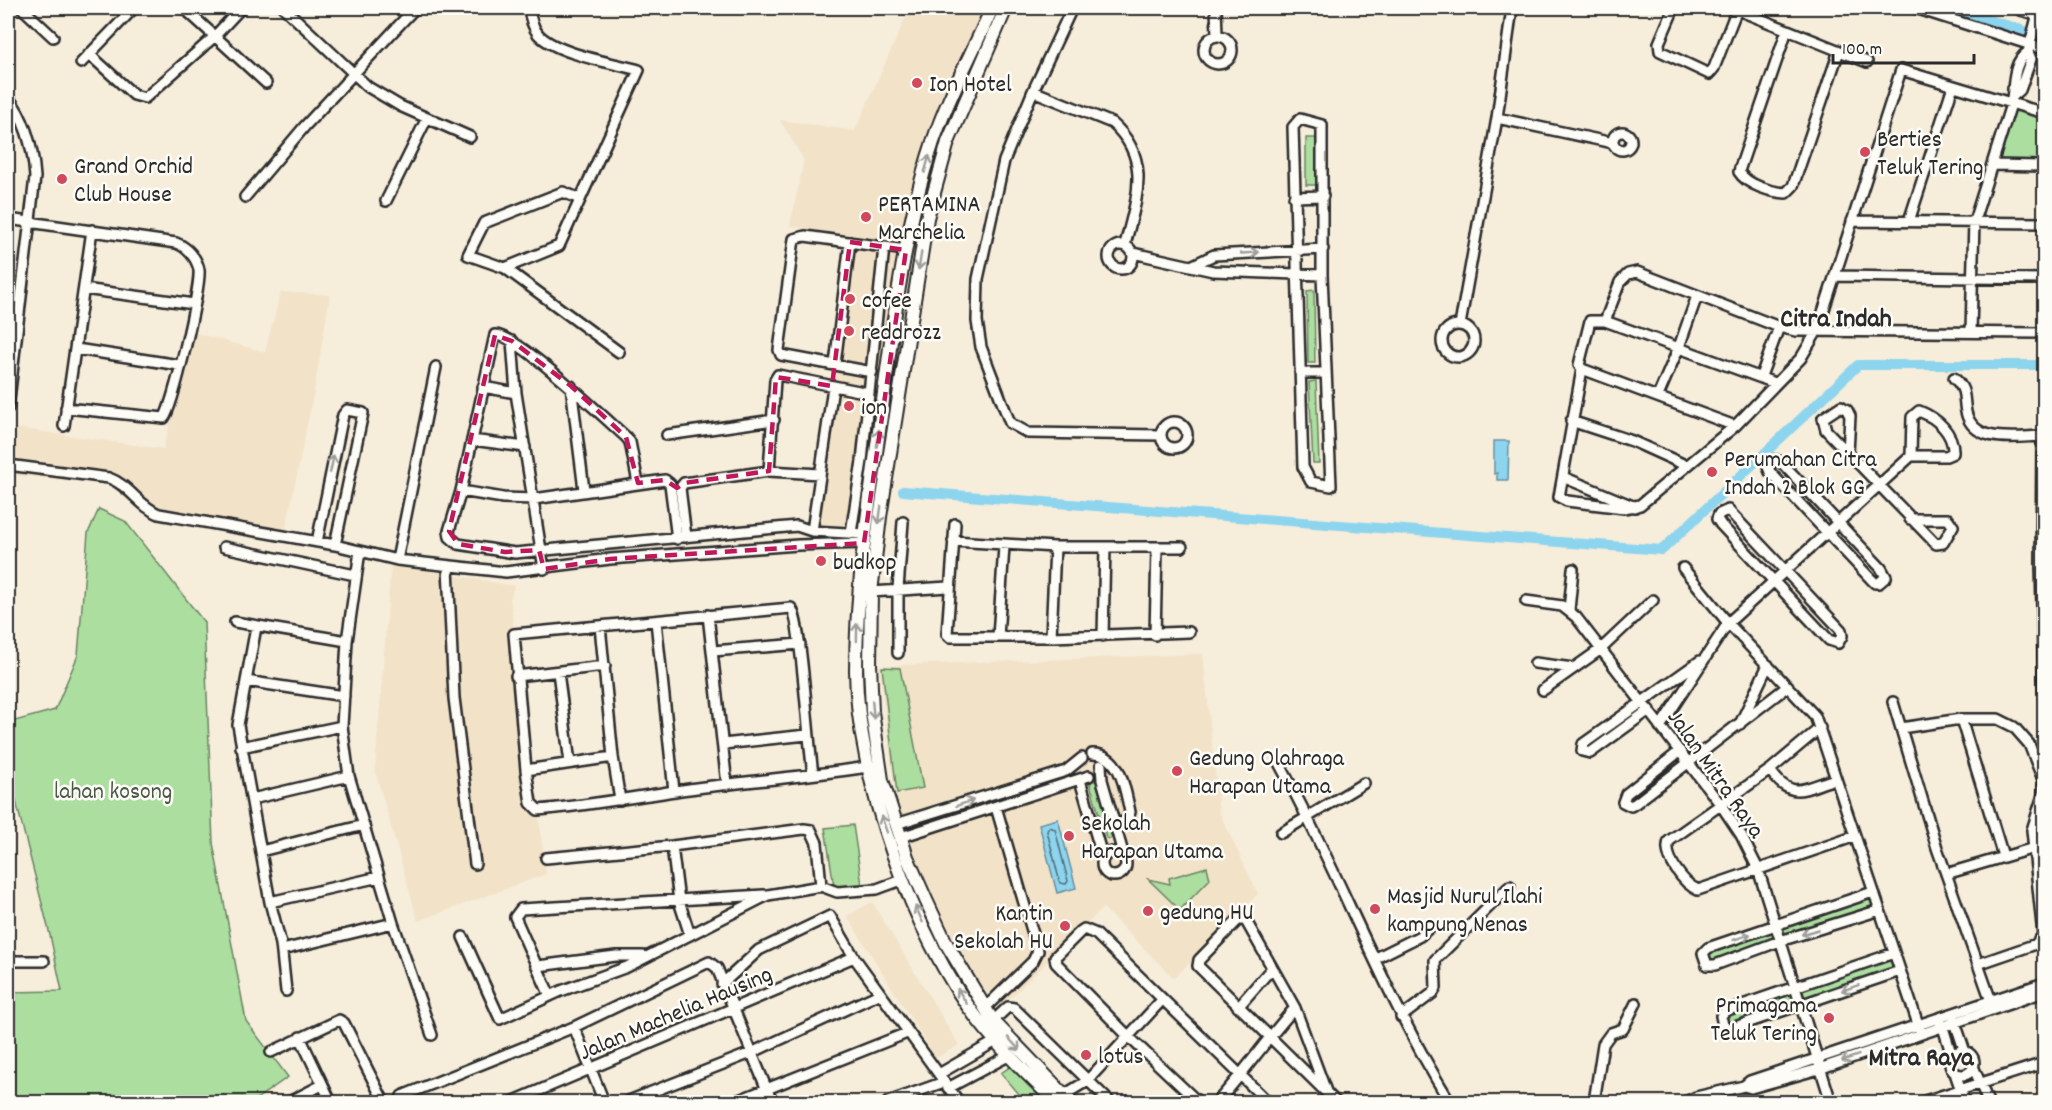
<svg xmlns="http://www.w3.org/2000/svg" width="2052" height="1110" font-family="Dekko,sans-serif">
<rect width="100%" height="100%" fill="#f6eddb"/>
<filter id="ink" filterUnits="userSpaceOnUse"><feTurbulence type="fractalNoise" baseFrequency=".0167" numOctaves="2"/><feDisplacementMap in="SourceGraphic" scale="12" xChannelSelector="R" yChannelSelector="G"/><feConvolveMatrix kernelMatrix="1 2 1 2 8 2 1 2 1" color-interpolation-filters="sRGB"/></filter>
<g filter="url(#ink)">
<path fill="#f2e2c8" d="M910,8H995L937,137L910,239L867,546L811,540L851,236L790,226L804,160L780,120L855,131Z
M281,292L330,295L315,386L284,537L158,512L124,484L8,475V427L163,449L195,333L265,352Z
M391,564L514,586L510,599L546,874L418,921L375,770Z
M1203,654L1219,812L1258,894L1174,978L1103,908L997,1011L954,939L915,859L896,798L879,666Z
M872,902L959,1045L936,1058L847,916Z"/>
<path fill="#abde9f" stroke="#6b8465" stroke-width="1.5" d="M2010,102L2044,113V164L1991,162Z
M1306,138H1318V185H1306Z
M1314,290L1315,363H1308L1307,291Z
M1316,381L1319,463H1313L1309,382Z
M99,509L125,521L204,622L213,843L246,1021L288,1077L252,1102H8V992L62,991L50,935L8,770V730L11,722L55,710L78,655L88,533Z
M882,667L900,668L923,788L897,793Z
M1092,781H1096L1112,837L1110,839L1106,838L1090,784Z
M853,825L862,885L834,886L825,828Z
M1207,867L1210,879L1180,910L1148,879L1170,884L1169,878Z
M1871,896L1874,905L1783,936L1779,927Z
M1772,930L1775,940L1711,962L1708,952Z
M1893,955L1897,968L1803,1001L1799,989Z
M1791,992L1795,1003L1730,1026L1726,1014Z
M1019,1061L1062,1102H1026L1001,1073Z"/>
<path fill="#8dd4ee" stroke="#6690a0" stroke-width="1.5" d="M1494,441H1509L1508,480H1497V473L1494,474Z
M1058,819L1076,888L1057,893L1039,824Z"/>
<g fill="none" stroke-linecap="round" stroke-linejoin="round">
<path stroke="#526f79" stroke-width="1.5" d="M1049,827L1055,829L1068,881L1066,884L1060,883L1047,831Z"/>
<path stroke="#8dd4ee" stroke-width="10" d="M1951,8L2044,37
M903,491L1662,550L1858,365H2044"/>
<defs>
<path id="street" d="M22,8L53,37
M184,8L266,83
M284,8L368,87L400,106L470,137
M1072,8L1033,91L1004,161L978,279L977,321L981,347L1010,423L1028,433L1161,435
M1216,8L1217,35
M1674,8L1659,43L1660,51L1709,74L1714,68L1737,9
M1733,8L1867,62
M1915,8L2044,49
M1787,30L1740,168L1739,172C1747,185 1771,192 1786,193L1793,186L1839,51
M1204 50a14 14 0 1 1 28 0a14 14 0 1 1-28 0Z
M89,54L134,95L145,98L214,37L241,8
M81,63L134,8
M1033,91L1112,123C1153,159 1136,200 1125,245
M2013,96L2020,90L2031,59L2028,52L2038,13
M8,97C26,120 33,148 35,177L8,408
M1497,118L1613,143
M1300,119L1322,125V275L1331,486L1311,482L1303,467L1293,127Z
M1613 141a9 9 0 1 1 18 0a9 9 0 1 1-18 0Z
M1993,165L2044,166
M245,197L305,126L415,8
M1294,197L1323,196
M580,199L563,192L484,223L468,255L505,268L619,352
M386,201L427,118
M8,219L176,243C187,247 197,258 199,270C201,286 173,407 164,418L66,408
M1852,221L2044,223
M1909,221L1953,86
M1109 257a12 12 0 1 1 24 0a12 12 0 1 1-24 0Z
M1133,253L1213,271L1322,275
M1193,265L1214,255L1323,249
M505,268L559,246L639,70C613,63 556,54 538,34C532,26 530,17 529,8
M1835,276L2044,279
M84,289L194,304
M1605,321L1620,282L1628,274L1637,272L1779,327L1796,331L2044,333
M1460,325L1497,118L1512,8
M1442 341a16 16 0 1 1 32 0a16 16 0 1 1-32 0Z
M1971,331L1974,221L2011,104C2015,87 2011,63 2028,52
M512,341L516,393L544,569
M76,349L179,365
M835,364L850,242
M1582,369L1735,426
M872,372L781,355L779,350L794,239L805,236L906,250
M1300,373H1326
M1761,376L1779,327
M1954,378C1967,390 1963,397 1966,412C1974,446 2018,436 2044,436
M1775,383L1605,321H1590L1579,365L1582,369L1559,497L1567,501L1624,508L1640,505L1735,426L1801,358L1817,331L1901,70L2044,113
M571,386L584,490
M483,387L516,393
M1658,396L1679,347L1697,296
M1571,421L1632,441L1685,465
M1161 435a13 13 0 1 1 26 0a13 13 0 1 1-26 0Z
M64,426L92,230
M667,435L774,420
M2042,437L2041,565L2044,694
M472,440L525,447
M1848,453L1850,416L1847,410L1841,406L1823,418L1826,430L1936,544L1943,543L1953,526L1948,519H1910
M1775,460L1781,462L1881,568L1886,577L1879,583H1875L1871,579L1770,472L1768,467L1770,462Z
M8,465L109,478C129,485 140,507 159,514L335,545L397,560L506,572L610,559L798,545L864,543
M769,471L775,380L778,375L869,393
M1563,477L1635,507
M638,483L630,442L626,437C607,420 514,332 495,335L461,491L449,531L450,537L458,544L515,553L797,526L812,531L865,534
M461,491L503,498L534,499L665,480L670,484L677,539
M1728,510L1841,630L1842,636L1838,643L1829,640L1721,525L1717,519L1719,514Z
M955,524L947,634L950,637H1051L1189,632
M812,531L833,387
M851,533L862,461L884,247
M686,537L680,488L684,483L769,471L820,474
M953,541L1055,547H1182
M317,542L343,415L347,410L363,413L335,545
M224,547L355,575
M360,551L347,641L342,726L349,776L393,923L432,1035
M397,560L436,367
M448,567L454,698L475,864
M1683,568L1728,623L1815,716L1921,1033
M871,592L948,587
M1526,601L1562,606L1576,617L1721,805L1741,835L1758,869L1831,1102
M1569,610L1573,569
M708,615L727,785
M656,621L674,791
M235,622L347,641
M600,626L613,757L620,800
M256,627L238,725L270,902L281,944L286,991
M1155,635L1157,548
M1103,636L1105,547
M998,637L1004,546
M1051,637L1055,547
M713,651L800,644
M898,653V589L903,522
M1535,663L1573,668
M558,672L570,763
M516,676L605,666
M246,681L344,696
M1543,690L1601,649L1653,600
M1893,702L1937,848L1991,1001
M1649,710L1590,753L1582,751L1583,744L1700,661
M1961,719L2003,856
M1740,724L1768,665
M1660,727L1728,623L1911,456H1946L1953,453C1954,433 1937,418 1919,411L1912,417L1911,456
M1820,728L1770,770L1669,841C1663,857 1684,884 1698,890L1853,837
M1901,728L1961,719H1998L2014,727L2029,744L2044,782L2043,795L2032,830L2043,935L2036,944L1978,964
M723,744L807,735
M241,747L342,726
M1680,751L1626,794L1623,802L1631,806L1636,803L1788,686
M1092,754C1121,753 1125,789 1130,812L1127,820L1115,826
M1279,763C1340,874 1383,994 1450,1102
M1101,765L1102,780L1125,860
M526,770L613,757
M1770,770C1791,802 1804,788 1835,779
M813,774C809,751 801,616 791,608L514,634L526,770L531,803L538,810C584,806 629,798 675,791C739,782 803,777 867,767
M1080,780L1103,859
M252,799L349,776
M896,824L1066,771L1082,758
M1281,833L1364,783
M901,837L1089,776
M672,846L679,901L690,935
M261,851L364,825
M1102 864a12 12 0 1 1 24 0a12 12 0 1 1-24 0Z
M546,858L672,846L804,829L811,830L817,843L821,886
M1946,874L2034,848
M1873,892L1708,948L1703,953L1707,965H1715L1780,941L1880,910
M270,902L379,877
M463,937L500,1019L561,991L627,967L768,895L821,886L837,892L877,889L904,879
M282,950L393,923
M1894,953L1725,1011L1721,1016L1723,1025L1729,1029L1900,971
M1376,958L1420,936L1430,927
M8,961H44
M538,966L616,956H643
M722,984L759,950L830,916L854,957L959,1102
M550,996L515,917L521,909L764,895
M1238,1007L1272,968
M985,1008L1033,961L1038,951L996,807
M1953,1016L1965,1052
M1401,1017L1433,993L1436,988L1435,960L1510,886
M993,1021L1008,1007L1014,1008L1110,1102
M1941,1021L1952,1056
M574,1027L604,1102
M300,1037L331,1102
M1950 1063a12 12 0 1 1 24 0a12 12 0 1 1-24 0Z
M271,1052L339,1020L344,1023L384,1102
M1973,1066L1988,1102
M1955,1073L1965,1102
M939,1074L996,1041
M1744,1086L1750,1081L2044,983
M948,1088L1010,1055
M1327,1094L1295,1008L1246,921L1239,919L1199,960L1198,966L1336,1102
M1064,1095L1087,1081L1162,1000
M289,1102L322,1085
M400,1102L402,1096L574,1027L709,962L717,968L772,1102
M512,1102L854,957
M626,1102L751,1053L879,994
M734,1102L907,1033
M888,1102L944,1082
M1198,1102L1129,1037L1056,963L1055,957L1081,931L1084,929L1096,934L1268,1102
M1217,1102C1245,1072 1267,1038 1295,1008
M1594,1102L1603,1044L1611,1033L1623,1029L1636,1003
M1685,1102L1696,1097L1744,1086L1751,1088L1819,1069L2044,992
M1922,1102L2044,1063"/>
<path id="secondary" d="M992,8C973,52 948,96 933,142C902,235 892,334 879,431C868,511 856,590 856,671C857,777 913,937 979,1021C1002,1050 1029,1076 1056,1102
M1006,8L948,142L927,218L880,517L871,592L870,664L872,712L882,780L907,857L926,900L946,943L993,1021L1071,1102"/>
<path id="primary" d="M2021,8L2044,14"/>
</defs>
<use href="#street" stroke="#2b2b2b" stroke-width="14"/>
<use href="#secondary" stroke="#2b2b2b" stroke-width="16"/>
<use href="#primary" stroke="#2b2b2b" stroke-width="18"/>
<use href="#street" stroke="#fdfcf7" stroke-width="9"/>
<use href="#secondary" stroke="#fdfcf7" stroke-width="12"/>
<use href="#primary" stroke="#fdfcf7" stroke-width="14"/>
</g>
<defs><path id="oneway-shaft" d="M-6 0H5M1.5-3L5.5 0L1.5 3" fill="none" stroke-width="1.6" stroke-linecap="round" stroke-linejoin="round" transform="scale(1.5)"/></defs>
<g stroke="#9e9e9b">
<use href="#oneway-shaft" transform="translate(927 164) rotate(-74)"/>
<use href="#oneway-shaft" transform="translate(1250 253) rotate(-3)"/>
<use href="#oneway-shaft" transform="translate(920 261) rotate(99)"/>
<use href="#oneway-shaft" transform="translate(878 438) rotate(-82)"/>
<use href="#oneway-shaft" transform="translate(332 464) rotate(-78)"/>
<use href="#oneway-shaft" transform="translate(880 515) rotate(98)"/>
<use href="#oneway-shaft" transform="translate(857 632) rotate(-89)"/>
<use href="#oneway-shaft" transform="translate(873 710) rotate(85)"/>
<use href="#oneway-shaft" transform="translate(965 803) rotate(-18)"/>
<use href="#oneway-shaft" transform="translate(884 824) rotate(-109)"/>
<use href="#oneway-shaft" transform="translate(919 914) rotate(-114)"/>
<use href="#oneway-shaft" transform="translate(1810 932) rotate(163)"/>
<use href="#oneway-shaft" transform="translate(1742 937) rotate(-19)"/>
<use href="#oneway-shaft" transform="translate(1850 988) rotate(161)"/>
<use href="#oneway-shaft" transform="translate(962 996) rotate(-122)"/>
<use href="#oneway-shaft" transform="translate(1014 1044) rotate(48)"/>
<use href="#oneway-shaft" transform="translate(1850 1058) rotate(161)"/>
</g>
</g>
<path fill="none" stroke="#c2185b" stroke-width="4.5" stroke-dasharray="12 8" stroke-linejoin="round" d="M850,242L906,250L864,543L610,559L544,569L539,550L505,552L458,544L449,531L495,335L512,341L571,386L626,437L638,483L665,480L677,488L684,483L769,471L776,377L832,386Z"/>
<g fill="#d1495b" stroke="#fdfcf7" stroke-width="2">
<circle cx="917" cy="83" r="6"/>
<circle cx="1865" cy="152" r="6"/>
<circle cx="62" cy="179" r="6"/>
<circle cx="866" cy="217" r="6"/>
<circle cx="850" cy="299" r="6"/>
<circle cx="849" cy="331" r="6"/>
<circle cx="849" cy="406" r="6"/>
<circle cx="1712" cy="472" r="6"/>
<circle cx="821" cy="561" r="6"/>
<circle cx="1177" cy="771" r="6"/>
<circle cx="1069" cy="836" r="6"/>
<circle cx="1375" cy="909" r="6"/>
<circle cx="1148" cy="911" r="6"/>
<circle cx="1065" cy="926" r="6"/>
<circle cx="1829" cy="1018" r="6"/>
<circle cx="1086" cy="1055" r="6"/>
</g>
<g text-anchor="middle" stroke-width="5" stroke-linejoin="round" paint-order="stroke">
<g font-size="24" fill="#2b2b2b" stroke="#fdfcf7" text-anchor="start">
<text x="929" y="91">Ion Hotel</text>
<text x="1877" y="146">Berties<tspan x="1877" dy="28">Teluk Tering</tspan></text>
<text x="74" y="173">Grand Orchid<tspan x="74" dy="28">Club House</tspan></text>
<text x="878" y="211">PERTAMINA<tspan x="878" dy="28">Marchelia</tspan></text>
<text x="862" y="307">cofee</text>
<text x="861" y="339">reddrozz</text>
<text x="861" y="414">ion</text>
<text x="1724" y="466">Perumahan Citra<tspan x="1724" dy="28">Indah 2 Blok GG</tspan></text>
<text x="833" y="569">budkop</text>
<text x="1189" y="765">Gedung Olahraga<tspan x="1189" dy="28">Harapan Utama</tspan></text>
<text x="1081" y="830">Sekolah<tspan x="1081" dy="28">Harapan Utama</tspan></text>
<text x="1387" y="903">Masjid Nurul Ilahi<tspan x="1387" dy="28">kampung Nenas</tspan></text>
<text x="1160" y="919">gedung HU</text>
<text x="1053" y="920" text-anchor="end">Kantin<tspan x="1053" dy="28">Sekolah HU</tspan></text>
<text x="1817" y="1012" text-anchor="end">Primagama<tspan x="1817" dy="28">Teluk Tering</tspan></text>
<text x="1098" y="1063">lotus</text>
</g>
<g font-size="24" fill="#2b2b2b" stroke="#fdfcf7">
<text transform="translate(1717 773) rotate(55)" y="8">Jalan Mitra Raya</text>
<text transform="translate(675 1012) rotate(-23)" y="8">Jalan Machelia Hausing</text>
</g>
<g font-size="24" fill="#4b5848" stroke="#fdfcf7">
<text x="113" y="798">lahan kosong</text>
</g>
<g font-size="26" font-weight="bold" fill="#2b2b2b" stroke="#fdfcf7">
<text x="1836" y="326">Citra Indah</text>
<text x="1921" y="1065">Mitra Raya</text>
</g>
</g>
<rect width="2052" height="1110" fill="none" stroke="#fdfcf7" stroke-width="30"/>
<rect x="15" y="15" width="2022" height="1080" fill="none" stroke="#2b2b2b" stroke-width="2" filter="url(#ink)"/>
<path d="M1833 54v9h141v-9" fill="none" stroke="#2b2b2b" stroke-width="3"/>
<text x="1842" y="54" font-size="18" fill="#2b2b2b" stroke="#fdfcf7" stroke-width="4.5" paint-order="stroke">100 m</text>
</svg>
